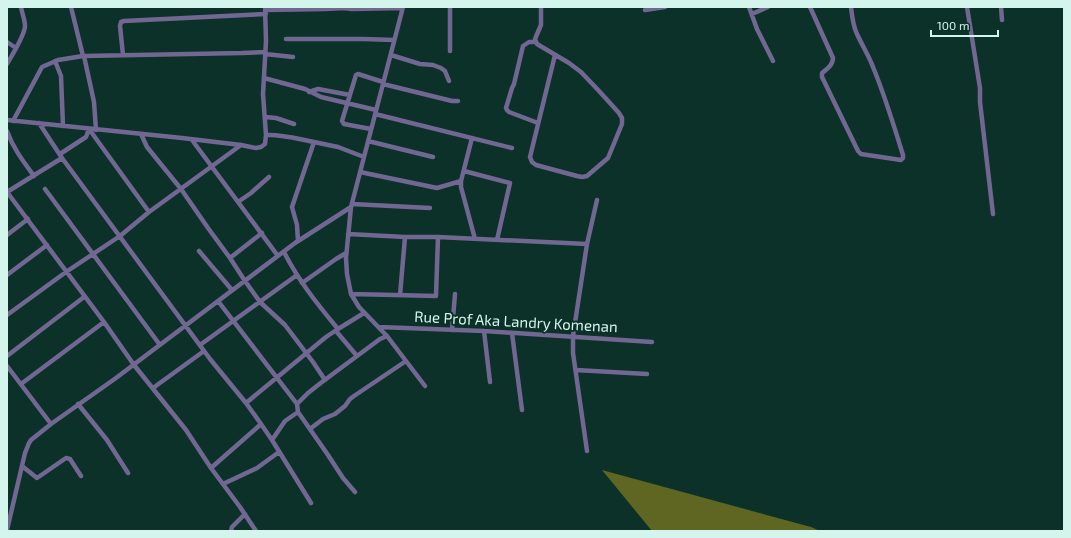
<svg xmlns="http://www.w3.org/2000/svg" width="1071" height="538" font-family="'Exo 2',sans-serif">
<rect width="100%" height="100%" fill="#0c3129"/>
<path fill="#5e6622" d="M602,470L811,527L820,531H652Z"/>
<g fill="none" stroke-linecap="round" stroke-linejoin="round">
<path stroke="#726793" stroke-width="4.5" d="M71,7L83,56L242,53L265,52
M403,7L351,207L346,258L347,274L351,294L359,307L387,336L425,386
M450,7V51
M541,7V25L535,39L537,44L569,63L581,72L600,92L619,113L622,118V124L608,158L587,176L582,177L577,176L536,165L532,162L530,157L555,55
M749,7L757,29L773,61
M810,7L833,58C833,65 827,69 822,73V77L858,151L861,154L901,160L903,158V155C894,126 885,96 873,67C869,56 862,45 857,34C853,26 852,16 851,7
M967,7L980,88V102L993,214
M1001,7L1002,20
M266,10L325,9L345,8L351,9L402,8
M645,10L665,7
M752,14L768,7
M286,39H363L394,40
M7,42L16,48
M535,42H529L523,46L514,84L512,88L506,108L507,110L509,112L538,123
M265,54L293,57
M123,55L120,26L121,22L124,21L266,14
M391,55L420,64L433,65L441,68L445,71L449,81
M84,56L94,102L96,130
M55,61L61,76L63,126
M7,64C12,55 25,35 25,26C25,20 22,13 21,7
M264,78L305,89L321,97L376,110
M383,84L452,101H458
M309,92L318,89L350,95
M375,114L512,148
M265,117L276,118L294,124
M7,120L182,138L241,145L256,148L261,147L265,144L266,135L263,94L266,41L265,7
M13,121L42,67L58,60L83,56
M39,123L62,158L210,359L246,403L261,424L272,440L311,503
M89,129L149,212
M371,129L344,124L342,121L356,75L358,74L383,82
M7,131C13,148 23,161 34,176
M141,134L147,147L181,189L208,228L230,258L245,281L260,302L285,325L313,362L325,380
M266,135C282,134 298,139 314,142L292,207L297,225L298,241
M472,138L461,181V187L475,239
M192,140L278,256
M368,141L433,157
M314,142L338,147L364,157
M60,154L86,137L89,129
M464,171L510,183L497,240
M360,172L437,188L461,181
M45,189L160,345
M7,192L104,322L134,365L186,430L211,468L240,507L256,531
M7,192L62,158
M238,202L251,193L269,177
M352,204L430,208
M348,234L405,237H438L587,244
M7,235L28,219
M199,251L232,290
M284,252C298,280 318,305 338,329L364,313
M230,258L262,233
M7,275L47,245
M302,283L336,259L346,253
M351,294L436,296L438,237
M400,295L405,237
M218,301L297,404
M7,315L66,272L120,236L149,212L241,145
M379,327L484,331L652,342
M452,330L455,294
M336,331L357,356
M484,331L490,382
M512,333L522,410
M200,345L297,275
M7,356L84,297
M7,366L51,424
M576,370L647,374
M21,384L104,322
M153,388L204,351
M246,403L326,337L338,329
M78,404L107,440L128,473
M310,429L323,419L335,414L345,406L350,399L354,396L406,361
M272,440L285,421L298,412
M587,451L573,353V336L587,244L597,200
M22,466L37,478L66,458L70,459L81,476
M211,468L261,424
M223,484L257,468L279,452
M355,492L343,478L328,455L298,412L297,404L308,393L322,382L380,339L387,336
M7,530L25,453L29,443L31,440L51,424L116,378L295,243L351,207
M231,531L232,527L245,514"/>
</g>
<g text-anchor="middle" stroke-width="4" stroke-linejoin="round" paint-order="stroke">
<g font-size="15" fill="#d4f5eb" stroke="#0c3129">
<text transform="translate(516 322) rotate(3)" y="5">Rue Prof Aka Landry Komenan</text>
</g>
</g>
<rect width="1071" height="538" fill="none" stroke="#d4f5eb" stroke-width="16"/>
<path d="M931 30v6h67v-6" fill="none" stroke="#d4f5eb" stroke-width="2"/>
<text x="937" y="30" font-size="12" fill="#d4f5eb" stroke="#0c3129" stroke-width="3" paint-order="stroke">100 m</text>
</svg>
